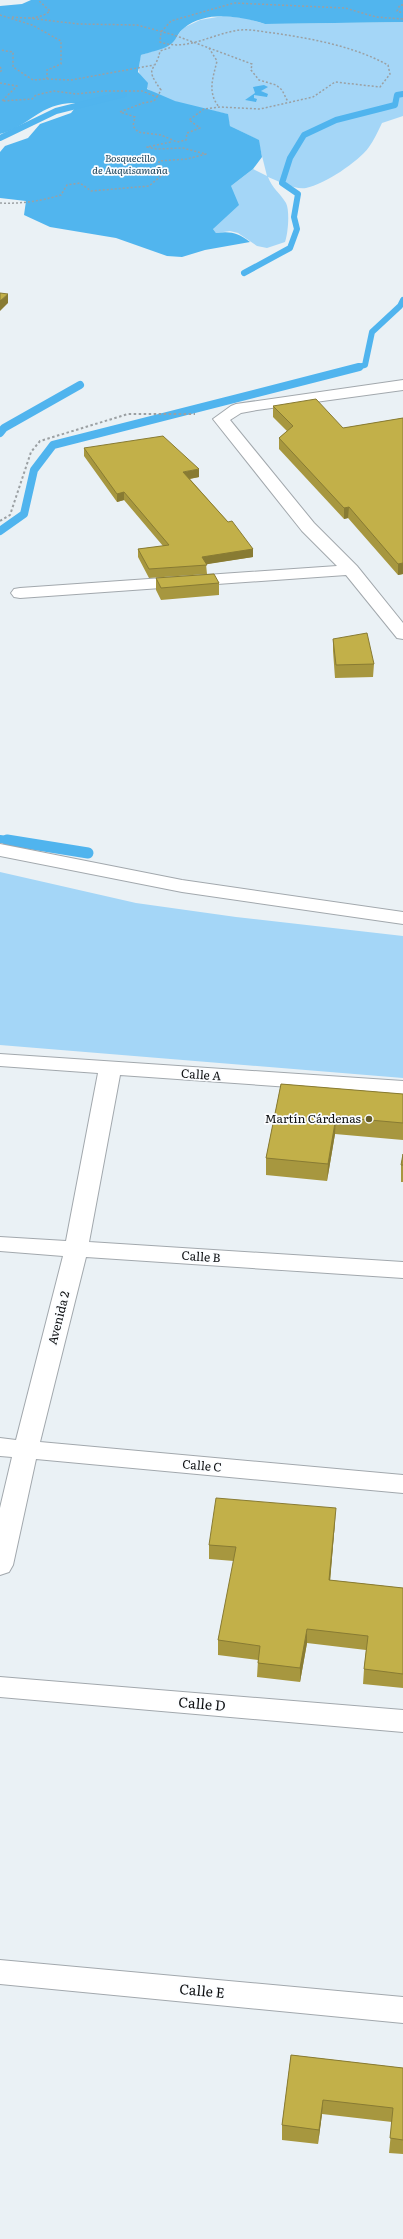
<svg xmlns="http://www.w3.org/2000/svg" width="403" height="2239" font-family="Literata,serif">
<rect width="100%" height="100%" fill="#eaf1f5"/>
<path fill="#a4d6f7" d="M223,16L245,18L265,24L403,22V116L382,123C378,131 374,140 369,147C358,162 325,184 306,188C295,190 278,181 268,177C272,188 280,193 286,203C290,211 288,234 285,242L267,248L257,246L238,233L230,231L216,233L213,229L231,186L253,169L267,176L258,140L230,126L227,114C206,109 164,102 148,89C137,81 138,66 141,55L171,45L183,28L200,20Z
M0,872L136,903L236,917L403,936V1078L0,1045Z"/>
<path fill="#51b5ee" d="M31,0H403V22L265,24C240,16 206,10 184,28C178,32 176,41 170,45C162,50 150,52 141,55L138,72L148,83L147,89L175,101L228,114L230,126L259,140L262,157L253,169L231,186L239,205L213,229L216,233C231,231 238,233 250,242L205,250L182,257L167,256L116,238L50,227L24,215L26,201L0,198V152L5,146L28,138L40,124L71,113L79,103C40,101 31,126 0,134V6L22,4Z"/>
<path fill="#50b4ee" d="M264,85L268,87L261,91L268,94L267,97L254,95V98L257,99L256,102L245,100L255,93L253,87Z"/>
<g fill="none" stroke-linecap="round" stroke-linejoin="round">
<path stroke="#50b4ee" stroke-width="6" d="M0,138L56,111L124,94
M244,273L290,248L297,229L294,217L298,194L282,183L290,158L304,135L336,120L395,105L397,95L403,94
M355,368L365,365L372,332L400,306L403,300"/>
<path stroke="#50b4ee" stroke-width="8" d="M0,433L4,428L80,385
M0,531L24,514L34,470L53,445L359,367
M0,839L14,841"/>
<path stroke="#50b4ee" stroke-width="11" d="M7,840L88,853"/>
<defs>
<path id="street" d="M403,380V390L257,410L241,413L230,420L314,523L357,566L403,623V639L397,638L346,575L20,598L14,597L11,593L14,589L20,588L337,566L302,531L213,419L231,406L236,404Z
M0,844L182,880L403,912V924L182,892L0,856Z
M0,1054L403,1081V1095L120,1075L89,1242L403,1262V1278L86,1257L40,1442L403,1475V1493L36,1459L13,1565L9,1572L0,1575V1508L12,1457L0,1456V1438L16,1440L63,1256L0,1251V1237L66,1241L98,1073L0,1066Z
M0,1677L403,1710V1732L0,1697Z
M0,1960L403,1997V2023L0,1984Z"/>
</defs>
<use href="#street" stroke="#a2a8ad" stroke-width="2"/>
<path stroke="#9ba0a3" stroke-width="1.5" stroke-dasharray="2 2" stroke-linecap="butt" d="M403,5H400L397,11L403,13
M0,15L32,25L61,41V64L47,70V79L33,80L13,67V52L0,50
M12,17C25,18 39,20 50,11L38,0
M29,18L78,24L137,25L174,35L252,64L251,70L259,80L276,85L282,90L288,102
M209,48L217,61C213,78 207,92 219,107
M0,67L2,70L0,72
M47,79L71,80L154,65
M0,83L17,86L2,101L32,99L36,95L54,91L76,94L104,91H142L157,97L154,101L143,103L120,112L135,117L133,126L138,132L161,135L177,142L186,140L187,133L200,128L189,120L204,109L220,107L260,109L313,97L335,82L380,87L390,74L388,65C353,46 313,39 274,33C263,32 251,29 240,30C213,33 187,52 160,42L161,32L171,21L234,3L345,8L376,17L403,19
M157,97L161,90C143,65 156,73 160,51L172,47
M0,203C21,204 41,201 61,195L67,185L80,183L91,191L149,186L161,176L170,173L159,167V161L187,159L206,154L183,148L157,149L147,147L171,142"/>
<path stroke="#9ba0a3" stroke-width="2" stroke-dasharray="2.5 2.5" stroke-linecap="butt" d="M0,521L10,515L31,452L40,441L128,414H195"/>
<use href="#street" fill="#fff" fill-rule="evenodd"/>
</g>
<path fill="#a7973f" d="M273,406L343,428L403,418V574L398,575L348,518L344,519L279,449V438L287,431L273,417Z
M84,448L199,477L190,479L228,522L253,549V557L206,564L207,574L149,578L138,557V549L163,546L124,500L117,502L84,456Z
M156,578L219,583V595L161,600L156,590Z
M333,639L374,664L373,677L335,678L333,651Z
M281,1084L403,1094V1140L335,1134L327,1181L266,1175V1158Z
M403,1154V1182H401V1165Z
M335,1522L330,1580L403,1588V1688L363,1684L364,1669L366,1650L307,1643L300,1682L257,1677L258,1660L218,1655V1640L234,1561L209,1559V1545Z
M291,2055L403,2068V2154L389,2153L392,2122L322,2114L318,2144L282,2140V2125Z"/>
<path fill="#887b33" d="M8,294V303L0,311V301Z
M199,469V477L183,480V472Z
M124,492V500L117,502V494Z
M349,507L348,518L344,519V508Z
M253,549V557L202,565V557Z
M403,563V574L398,575V564Z
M336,1117L335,1134L327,1181L328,1164Z
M336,1508L335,1522L329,1594V1580Z
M307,1629V1643L300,1682V1668Z
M323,2100L322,2114L318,2144L319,2130Z"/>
<path fill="#c2b049" stroke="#887b33" d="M0,293L8,294L0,301Z
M316,399L343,428L403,418V563L398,564L349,507L344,508L279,438L293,426L273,406Z
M163,436L199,469L183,472L228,522L232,521L253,549L202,557L207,565L149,569L138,549L169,545L124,492L117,494L84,448Z
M214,574L219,583L161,588L156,578Z
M367,633L374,664L336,665L333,639Z
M281,1084L403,1094V1123L336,1117L328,1164L266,1158Z
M403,1154V1165H401Z
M216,1498L336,1508L329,1580L403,1588V1674L364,1669L368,1636L307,1629L300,1668L258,1663L260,1646L218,1640L236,1547L209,1545Z
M291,2055L403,2068V2140L390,2138L393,2108L323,2100L319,2130L282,2125Z"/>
<circle fill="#645b28" stroke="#fbfdff" stroke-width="1.5" cx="369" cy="1119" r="4"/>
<g text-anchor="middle" stroke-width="3.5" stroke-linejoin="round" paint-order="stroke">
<g font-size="10" font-style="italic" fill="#113b53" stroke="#fbfdff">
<text x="130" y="162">Bosquecillo<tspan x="130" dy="12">de Auquisamaña</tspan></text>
</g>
<g font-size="12" fill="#0d0f11" stroke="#fbfdff">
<text transform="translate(201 1075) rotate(4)" y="4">Calle A</text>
<text transform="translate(201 1257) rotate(4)" y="4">Calle B</text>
<text transform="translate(59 1318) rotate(-76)" y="4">Avenida 2</text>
<text transform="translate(202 1466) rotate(5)" y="4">Calle C</text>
</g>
<g font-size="12" fill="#0d0f11" stroke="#fbfdff" text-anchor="end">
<text x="361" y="1123">Martín Cárdenas</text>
</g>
<g font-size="14" fill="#0d0f11" stroke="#fbfdff">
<text transform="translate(202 1704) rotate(5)" y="5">Calle D</text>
<text transform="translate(202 1991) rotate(5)" y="5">Calle E</text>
</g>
</g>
</svg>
